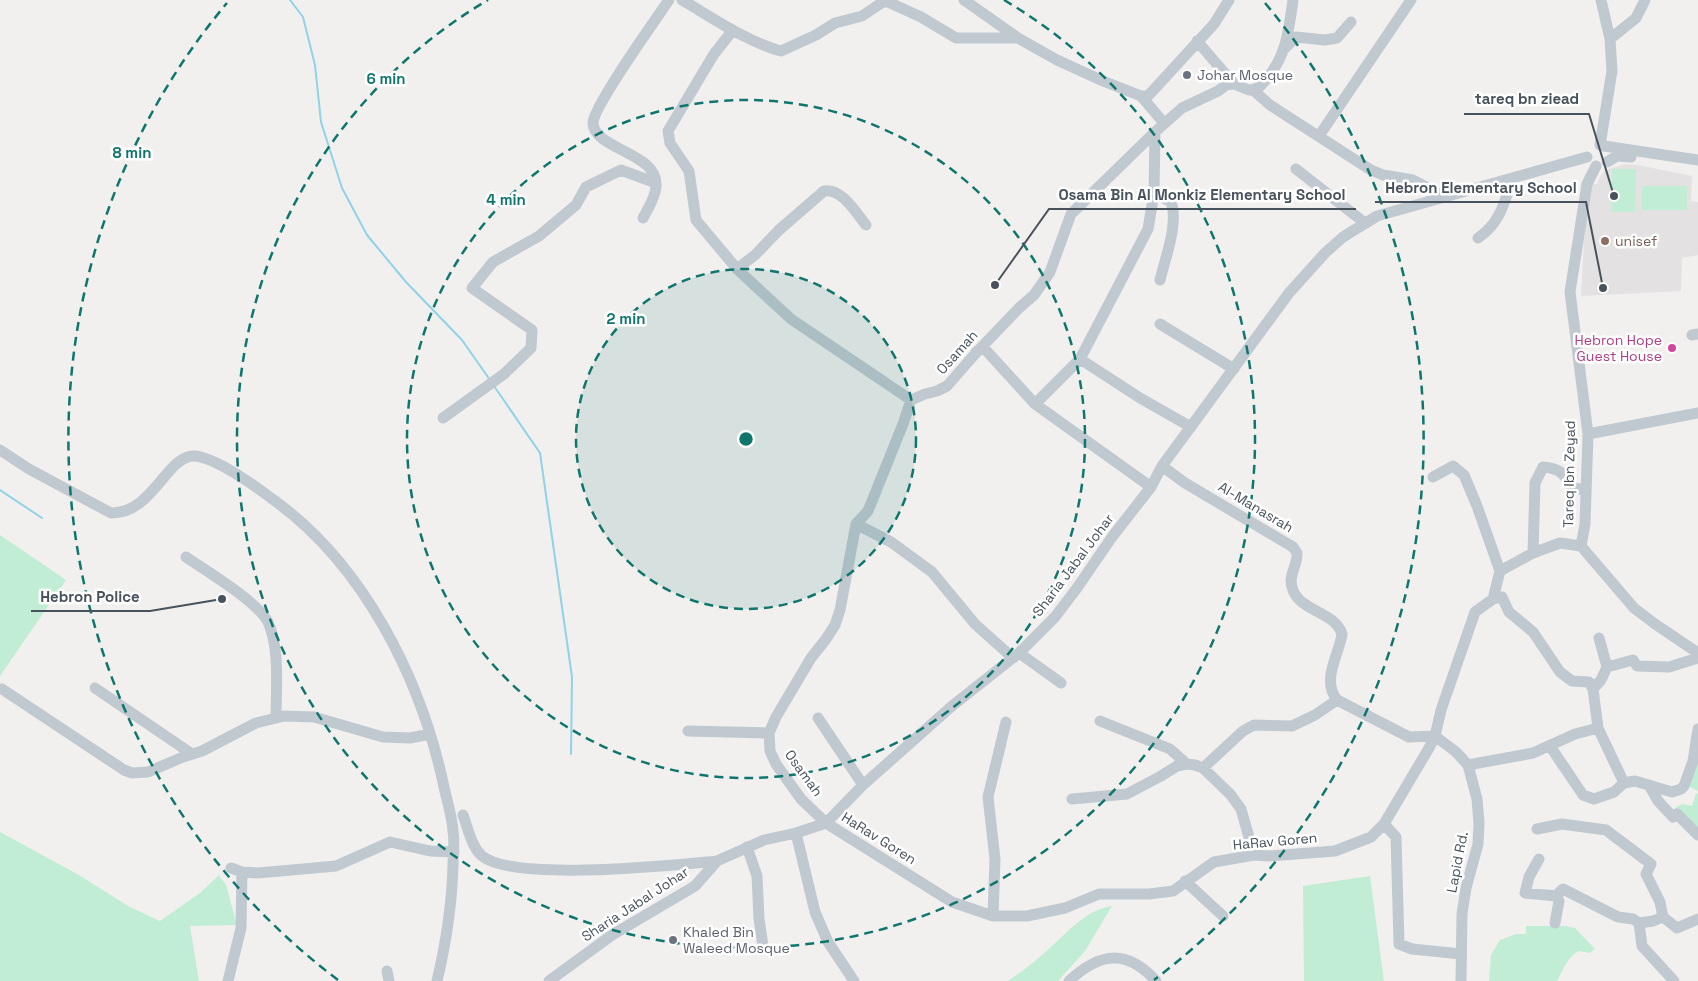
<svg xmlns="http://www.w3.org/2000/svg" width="1698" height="981" font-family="'Space Grotesk',sans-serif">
<rect width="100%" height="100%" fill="#f2f0ef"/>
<path fill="#e3e1e1" d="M1626,164L1643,166L1692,176L1691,201L1698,202V255L1682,258L1681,291L1581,296L1585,219L1590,184H1597L1601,175L1605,170Z"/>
<path fill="#c0edd3" d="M1612,169H1636L1635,212H1612Z
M1642,186H1687V210H1642Z
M0,535L66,580L0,676Z
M1698,758V791L1686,785Z
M1696,793L1698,794V833L1675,808L1682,804L1692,806Z
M0,832L79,875L128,906L160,921L200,893L219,875L226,885L237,925L190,926L199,981H0Z
M1370,876L1384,981H1304L1303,886Z
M1112,906L1085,951L1058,981H1008C1023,971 1038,959 1051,947C1070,930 1086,910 1112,906Z
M1526,926H1566L1575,928L1595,949L1590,953L1579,951C1566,958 1564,969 1557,981H1489L1491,955L1500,940L1516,934H1526Z"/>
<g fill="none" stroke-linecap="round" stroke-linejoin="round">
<path stroke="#90d2e7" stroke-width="2" d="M290,0L303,17L315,65L321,122L342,188L367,235L406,282L462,340L490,380
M494,386L540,453L572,677L571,754
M0,490L42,518"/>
<path stroke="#c1c9d0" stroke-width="11" d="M682,0C713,18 745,41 781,51L816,35L835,23L862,16L883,2H888L921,17L956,38H1018
M964,0L1018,38L1057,60L1103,81L1141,96L1164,123
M1293,0C1289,28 1287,54 1268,77C1263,84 1258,90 1249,90L1234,84L1226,85L1218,91L1182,108L1155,132L1071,214L1050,272L1034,295L1019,308L975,354L947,386L937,391L925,394L911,400L903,424L868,511L856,524L840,610L835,625L826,639L811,658L776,717L769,733L770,751L776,764L801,799L826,823L952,902L993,916H1027L1065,908L1099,894H1149L1173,891L1214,862L1254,855L1269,856L1335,851L1371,837L1384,824L1429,748L1435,736L1441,710L1475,612L1493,599L1500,571L1533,553L1560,543L1581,546
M733,30L714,54L668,131L670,143L689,171L696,220L737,269L791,319L911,400
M1610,39L1636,18L1645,0
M1197,41L1234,84
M1285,48L1296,37L1325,40L1337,38L1351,22
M1253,90L1270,105L1371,170L1383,175L1413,180L1445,197
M1141,96H1148L1214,24L1229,0
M1319,136L1411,0
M1600,145L1612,71L1610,39L1601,0
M1604,146L1698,160
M1607,162L1617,156L1631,157
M1296,169L1365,223
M1154,193L1171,202C1179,222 1165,259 1160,280
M643,218C648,209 655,198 656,187C659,152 594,150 593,123C593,107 656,19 669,0
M1478,238C1500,223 1504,204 1512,179
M737,269L755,255L779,230L824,191C842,188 856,213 866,225
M1160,324L1234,369
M1692,335L1698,334
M976,352L983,347L1035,404L1151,487
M1080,359L1140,398L1191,427
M1035,404L1080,359L1148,229L1154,193L1155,132
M443,418L504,374L531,348L532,330L472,288L493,262L539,236L576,205L586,187L621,170L656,183
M1588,434L1698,413
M0,450L29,469L111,513C153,514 167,454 195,456C216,458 254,485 271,498C363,563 421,678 444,787C447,801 452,816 453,831C455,842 453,854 453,865C452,904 446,943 437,981
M1162,466L1185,483L1293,547L1297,553C1298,565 1288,575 1292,587C1298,612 1334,610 1342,634C1339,655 1321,680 1337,700L1409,737L1435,736
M1433,477L1453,466L1464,475L1477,506L1500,571
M856,524L891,542L932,572L975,624L1013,658
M1581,546L1585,524L1588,434L1570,292L1587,184L1596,166
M1581,546L1634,608L1655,624L1698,653
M1533,553L1535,483L1543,467C1562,469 1562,473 1573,488L1586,490
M186,557C206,571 257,601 268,622C280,648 276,690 276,718
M1493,599L1502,597L1509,612L1533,632L1560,672L1572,681L1589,682L1593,689L1598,728L1624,783
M1599,638L1607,667
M1019,653L1061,683
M95,688L192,754
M2,689L124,770L132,773L148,772L183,757L202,751L256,723L284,716L314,717L383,737L410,738L430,734
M1593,689L1601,680L1607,667L1633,660L1637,666L1669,667L1698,658
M818,718L863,785
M1100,721L1170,749L1187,764
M688,731L769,733
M1435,736L1456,752L1468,765L1477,799L1479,823L1478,844L1466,888L1462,914L1461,981
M1550,746L1583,795L1594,799L1614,792L1624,783L1635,781L1672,792L1681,789L1684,786L1693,761L1698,729
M1468,765L1533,753L1575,734L1598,728
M1203,768L1243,731L1254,725L1292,726L1315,715L1337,700
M1649,785L1658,801L1673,817L1677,814L1698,835
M1072,799L1127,794L1161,776L1177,766L1187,764L1195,765L1203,768L1230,794L1241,809L1254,855
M463,815C468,828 471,846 482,856C514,882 673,865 717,861
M1384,824L1396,837L1399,944L1412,949L1461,954
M1537,829L1562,824L1606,830L1651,864L1646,874L1660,902L1663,917
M796,833L815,912L828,942L854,981
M747,847L757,876L759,919L763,946
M1539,859L1529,877L1525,893L1556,896L1563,889L1618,917L1633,919L1639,923L1642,946L1674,981
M231,868L242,872L258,873L336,866L390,842L430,851L454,852
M1185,881L1223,916
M993,916L995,859L988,797L1006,722
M1555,923L1559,901L1556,896
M1639,923L1653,921L1663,917L1677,928L1698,919
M387,971L389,981
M228,981L241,928L242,872
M549,981L612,935L695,886L717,861L764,840L796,833L826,823L863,785L952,706L1019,653L1055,617L1077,588L1112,537L1151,487L1162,466L1289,293L1325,253L1343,237L1377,216L1587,157
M1069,981C1099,953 1126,948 1156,981"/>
</g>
<circle cx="746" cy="439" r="170" fill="#0f766e" fill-opacity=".12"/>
<g fill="none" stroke="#0f766e" stroke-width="2.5" stroke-dasharray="9 6">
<circle cx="746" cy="439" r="170"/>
<circle cx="746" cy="439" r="339"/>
<path d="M1004 0A509 509 0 1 1 488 0"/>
<path d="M338 980A678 678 0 0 1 227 3M1265 3A678 678 0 0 1 1154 980"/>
</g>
<g fill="#6b7280" stroke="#fff" stroke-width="2">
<circle cx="1187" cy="75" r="5"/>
<circle cx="673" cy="940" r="5"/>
</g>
<circle fill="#8d6e63" stroke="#fff" stroke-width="2" cx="1605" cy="241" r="5"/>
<circle fill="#d1479c" stroke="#fff" stroke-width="2" cx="1672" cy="348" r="5"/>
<g text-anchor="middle" stroke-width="5" stroke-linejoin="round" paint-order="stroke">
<g font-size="14" fill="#5b616d" stroke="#fff" text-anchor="start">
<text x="1197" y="80">Johar Mosque</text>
<text x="683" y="937">Khaled Bin<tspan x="683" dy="16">Waleed Mosque</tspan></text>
</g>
<g font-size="14" fill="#785e54" stroke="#fff" text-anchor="start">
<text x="1615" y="246">unisef</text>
</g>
<g font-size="14" fill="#b23c85" stroke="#fff" text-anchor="end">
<text x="1662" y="345">Hebron Hope<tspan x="1662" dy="16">Guest House</tspan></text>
</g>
<g font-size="14" fill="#48525c" stroke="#fff">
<text transform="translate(957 352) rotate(-48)" y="5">Osamah</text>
<text transform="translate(1569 474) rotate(-89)" y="5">Tareq Ibn Zeyad</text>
<text transform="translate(1256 507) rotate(31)" y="5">Al-Manasrah</text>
<text transform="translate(1073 565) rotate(-53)" y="5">Sharia Jabal Johar</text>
<text transform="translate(804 773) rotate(54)" y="5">Osamah</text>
<text transform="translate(879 838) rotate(32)" y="5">HaRav Goren</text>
<text transform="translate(1275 841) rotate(-5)" y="5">HaRav Goren</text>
<text transform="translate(1457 862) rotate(-79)" y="5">Lapid Rd.</text>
<text transform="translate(635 904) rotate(-33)" y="5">Sharia Jabal Johar</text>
</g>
</g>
<circle cx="746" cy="439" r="8" fill="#0f766e" stroke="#fff" stroke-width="2.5"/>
<g font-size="15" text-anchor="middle" font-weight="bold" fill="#0f766e" stroke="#fff" stroke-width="5" stroke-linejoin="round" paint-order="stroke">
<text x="386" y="84">6 min</text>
<text x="132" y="158">8 min</text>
<text x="506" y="205">4 min</text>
<text x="626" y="324">2 min</text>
</g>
<path fill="none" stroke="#48525c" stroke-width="2" d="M1614 196L1589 114H1464M1603 288L1586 202H1375M995 285L1049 209H1356M222 599L150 611H31"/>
<g fill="#48525c" stroke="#fff" stroke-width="2">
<circle cx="1614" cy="196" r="5"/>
<circle cx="1603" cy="288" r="5"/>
<circle cx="995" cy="285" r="5"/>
<circle cx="222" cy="599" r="5"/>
</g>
<g font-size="15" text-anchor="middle" font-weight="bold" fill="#48525c" stroke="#fff" stroke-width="5" stroke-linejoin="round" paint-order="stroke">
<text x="1527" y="104">tareq bn ziead</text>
<text x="1481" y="193">Hebron Elementary School</text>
<text x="1202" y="200">Osama Bin Al Monkiz Elementary School</text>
<text x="90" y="602">Hebron Police</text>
</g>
</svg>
